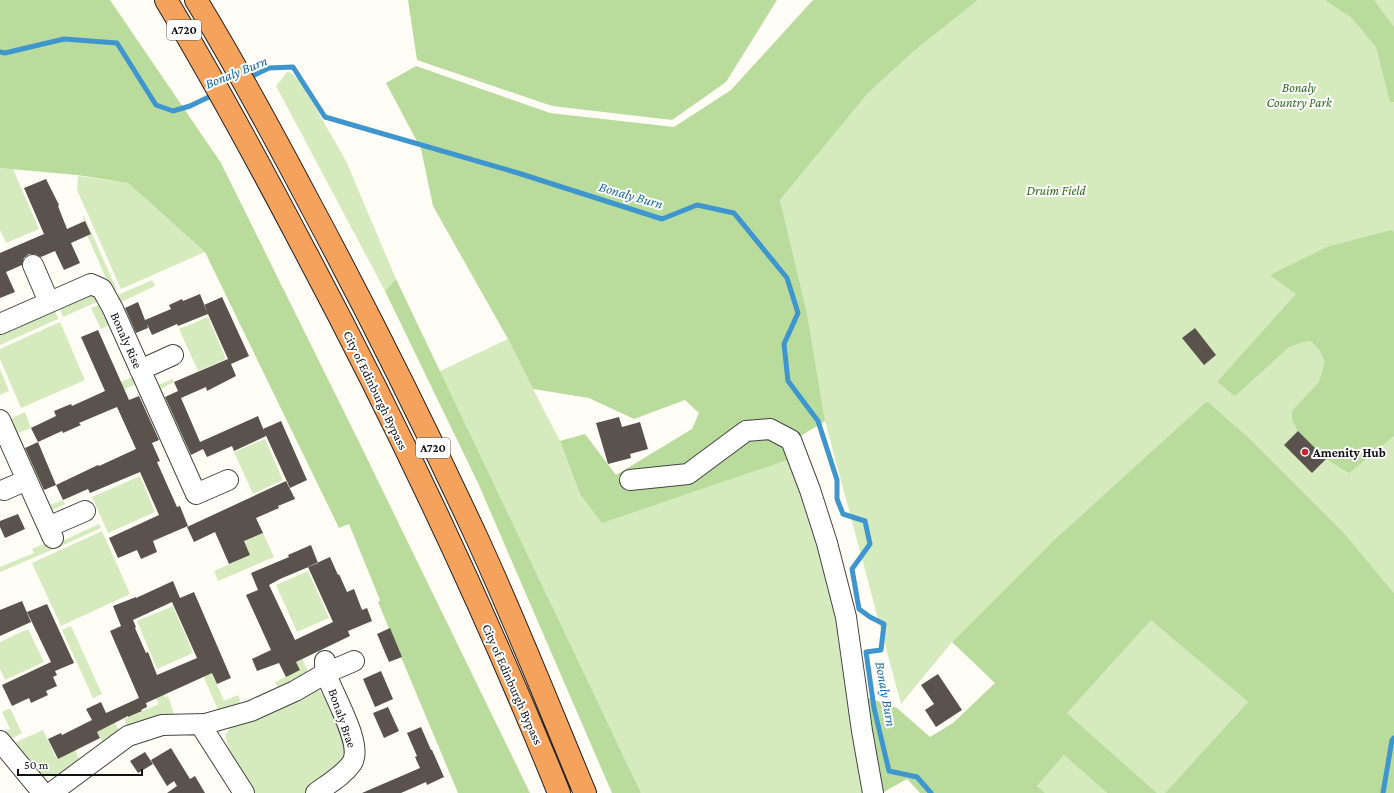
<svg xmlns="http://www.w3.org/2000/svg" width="1394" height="793" font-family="'Crimson Pro',serif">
<rect width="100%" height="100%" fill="#fffdf5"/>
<path fill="#d5ebbd" d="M978,0H1394V593L1344,533L1249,438L1207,401L1054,540L952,642L901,704L825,421L807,313L780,200L868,93L914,51Z
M288,71L300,81L346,161L396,279L385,291L276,86Z
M0,168L13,169L39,229L6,243L0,230Z
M78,176L128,183L205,252L121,289L77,190Z
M84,216L117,290L112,292L87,235L91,234L83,217Z
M152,280L155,286L121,302L118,295Z
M91,292L101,300L63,317L58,305Z
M103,303L112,324L101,329L91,308Z
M54,307L58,319L0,345V332Z
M208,317L226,359L198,371L179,329Z
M60,322L85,380L21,408L0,359V349Z
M508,339L533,389L560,441L580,494L793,458L840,618L866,793H641L436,365L440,371Z
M0,369L9,391L0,395Z
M137,375V384L124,389L121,382Z
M173,379L174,382L161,389L176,422L175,423L158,385Z
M25,412L31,428L18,433L33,466L29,468L8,420Z
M265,439L283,480L253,494L234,452Z
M35,472L50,505L63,500L65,504L48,512L32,474Z
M140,476L155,512L108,533L92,497Z
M99,524L101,528L59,547L58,543Z
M102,531L130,594L61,626L32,563Z
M263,533L274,557L218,581L214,571L250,555L244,541Z
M46,543L48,547L54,545L56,548L0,572V567L34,553L32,549Z
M308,571L329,618L297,632L276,585Z
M173,606L193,653L157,669L137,621Z
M1151,619L1248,702L1165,793H1157L1067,713Z
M71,626L102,694L93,698L62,630Z
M28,629L44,662L5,680L0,669V642Z
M302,659L309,674L278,688L275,682L300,670L296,662Z
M212,673L224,701L238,695L240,700L239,705L220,714L204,678L205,676Z
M317,685L345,736L348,757L309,793H253L228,747L225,735L232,725Z
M164,694L165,697L168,696L175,717L129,731L124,719L159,704L156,698Z
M10,708L22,733L11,739L2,733L10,729L2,712Z
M115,723L122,735L105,746L97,732Z
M43,730L57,759L76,750L79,763L66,773L64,770L56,775L42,777L14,743Z
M1064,755L1107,793H1045L1037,786Z"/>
<path fill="#b9dc9c" d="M0,0H110L221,163L360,444L530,793H458L378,602L380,600L349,524L339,528L205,252L128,183L77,175L0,168Z
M408,0H777L726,82L672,120L552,106L417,60Z
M813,0H978L914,51L868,93L780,200L807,313L825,421L799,437L793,458L602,523L580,494L560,441L585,434L616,475L692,429L699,413L685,400L634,419L589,398L533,389L508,339L433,206L421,149L386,83L416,66L550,113L674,127L731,90Z
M1325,0H1374L1394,27V102H1390L1376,47L1352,18Z
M1391,230L1394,232V436L1349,473L1326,459L1298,431L1292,420V411L1319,382L1325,362L1320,351L1311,341L1303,342L1289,347L1235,396L1217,382L1296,294L1270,275L1327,247Z
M396,279L641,793H612L478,483L385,291Z
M1207,401L1249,438L1344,533L1394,593V793H1165L1248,702L1151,620L1067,713L1157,793H1107L1064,755L1037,786L1045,793H920L907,779L882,793L864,696L897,708L930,737L953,723L995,683L952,642L1054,540Z"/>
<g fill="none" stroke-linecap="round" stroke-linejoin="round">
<path stroke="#3f96cf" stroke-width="5" d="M0,52L5,53L64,39L117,43L156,105L173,111L190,106L215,94
M248,78L269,68L293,67L325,117L518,173L662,219L697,205L734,213L787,278L798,313L784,344L788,381L818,421L837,480V499L843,514L865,521L870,544L852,569L859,609L870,617L884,624L881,650L866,652L874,708L889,771L917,777L931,793
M1383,793L1392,740L1394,738"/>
</g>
<path fill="#5a524d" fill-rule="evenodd" d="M46,179L59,205L58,206L67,229L85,221L91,234L71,243L80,263L64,270L55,251L41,257L35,254H29L24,258L22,265L6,272L15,292L0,298V253L44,234L24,188Z
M200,294L208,314L178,326L177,324L152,335L147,324L148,328L136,333L125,308L138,302L145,320L171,309L169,305L182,299L183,301Z
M222,297L249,356L231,364L236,376L207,391L206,387L181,398L200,442L258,416L266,436L234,451L232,446L207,457L203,449L191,455L165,397L178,391L174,382L228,359L204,305Z
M1195,328L1216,355L1204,365L1182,338Z
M98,330L129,400L139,396L159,440L152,443L160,461L157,462L177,507L180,506L188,526L153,541L157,552L141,559L137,550L118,558L109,538L159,515L140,472L90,493L88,489L63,500L56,485L98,465L99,466L136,449L117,407L79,423L81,425L63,433L62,431L38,442L31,428L56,416L54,411L71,404L72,406L105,391L81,337Z
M619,417L622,427L640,422L648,449L630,454L631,458L608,464L596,423Z
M281,421L307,480L290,488L263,429Z
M1298,431L1326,459L1312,473L1284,445Z
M38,442L56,485L44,490L25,448Z
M286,481L295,499L278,506L279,508L256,518L263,533L244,541L250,555L229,564L215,532L194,542L187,527Z
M18,514L25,529L5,538L0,527V521Z
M311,545L318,563L280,579L269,585L295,640L333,622L308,567L330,557L338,575L339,574L347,592L354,589L362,610L367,608L372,621L348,631L350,636L296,662L300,670L286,677L279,663L257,671L252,659L271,650L246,595L258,590L251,573L289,557L288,555Z
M173,581L180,598L194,592L231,678L217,684L212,673L146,703L147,707L141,710L142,711L128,717V716L97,732L100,738L58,759L48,739L61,733L62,735L92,720L86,709L101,702L106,713L139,698L110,631L121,626L113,606L136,597V598ZM172,602L197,658L157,675L148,652L146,653L135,628L136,627L133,620Z
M22,601L31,622L0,636V610Z
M47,604L74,663L55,671L57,675L53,677L57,686L46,691L48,695L31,703L29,698L12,706L2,685L51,662L27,612Z
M390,628L402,657L389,662L377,634Z
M381,671L393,699L375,707L363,679Z
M938,674L962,710L936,727L925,710L934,704L921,685Z
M388,707L399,731L384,738L373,713Z
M421,727L431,750H432L444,777L427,785L426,782L401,793H362L420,768L415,757L417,756L407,733Z
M171,748L190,779L195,776L205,793H167L177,786L174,781L167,786L151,760Z
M145,752L153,764L138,773L130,761Z"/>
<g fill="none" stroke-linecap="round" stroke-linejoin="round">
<defs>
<path id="minor" d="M33,265L49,302
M0,324L91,284L102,289L113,309L196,494L228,480
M140,370L173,355
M0,420L53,538
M630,480L688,474L746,431L770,429L791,440L810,490L827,543L846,617L862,731L873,793
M4,490L27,480
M48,527L85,511
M200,724L244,793
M0,741L43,793
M51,793L128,736L162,725L205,724L251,711L295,691L326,673L354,661
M316,793C328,784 343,776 352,763C364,744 332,694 326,673C325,669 325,665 325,661"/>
<path id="highway" d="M166,0C215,82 260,165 304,249C398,426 484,607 559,793
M196,0C237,67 274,136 311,206C369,314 424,424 476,536C515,620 549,707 585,793"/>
</defs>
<use href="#minor" stroke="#444" stroke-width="22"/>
<use href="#highway" stroke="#222" stroke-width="24"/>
<use href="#minor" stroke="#fff" stroke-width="20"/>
<use href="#highway" stroke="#f5a25d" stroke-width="22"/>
</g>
<circle fill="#c4262e" stroke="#fff" stroke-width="1.5" cx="1305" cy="452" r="4"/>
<g text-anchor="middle" stroke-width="4" stroke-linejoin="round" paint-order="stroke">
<g fill="#fff" stroke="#585858" stroke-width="1">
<rect x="167" y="20" width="34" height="20" rx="3"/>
<rect x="416" y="438" width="34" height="20" rx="3"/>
</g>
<g font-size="12" font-weight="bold" fill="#111">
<text x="184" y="34">A720</text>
<text x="433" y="452">A720</text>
</g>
<g font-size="13" font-style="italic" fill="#2f6b1f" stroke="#fff">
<text x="1299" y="92">Bonaly<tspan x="1299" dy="15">Country Park</tspan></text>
<text x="1056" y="195">Druim Field</text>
</g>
<g font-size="13" fill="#111" stroke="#fff">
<text transform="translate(127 340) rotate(66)" y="5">Bonaly Rise</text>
<text transform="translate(376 390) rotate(64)" y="5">City of Edinburgh Bypass</text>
<text transform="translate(513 684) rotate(66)" y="5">City of Edinburgh Bypass</text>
<text transform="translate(343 718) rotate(71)" y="5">Bonaly Brae</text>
</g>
<g font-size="13" font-weight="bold" fill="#111" stroke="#fff" text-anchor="start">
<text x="1313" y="457">Amenity Hub</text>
</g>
<g font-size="14" font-style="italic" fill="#1768a6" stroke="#fff">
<text transform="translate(236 72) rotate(-22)" y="5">Bonaly Burn</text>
<text transform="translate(631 195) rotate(16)" y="5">Bonaly Burn</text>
<text transform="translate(886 694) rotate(80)" y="5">Bonaly Burn</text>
</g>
</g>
<path d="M18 769v6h124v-6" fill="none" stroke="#111111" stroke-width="2"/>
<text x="24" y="769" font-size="12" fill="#111111" stroke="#ffffff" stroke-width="3" paint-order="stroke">50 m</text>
</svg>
